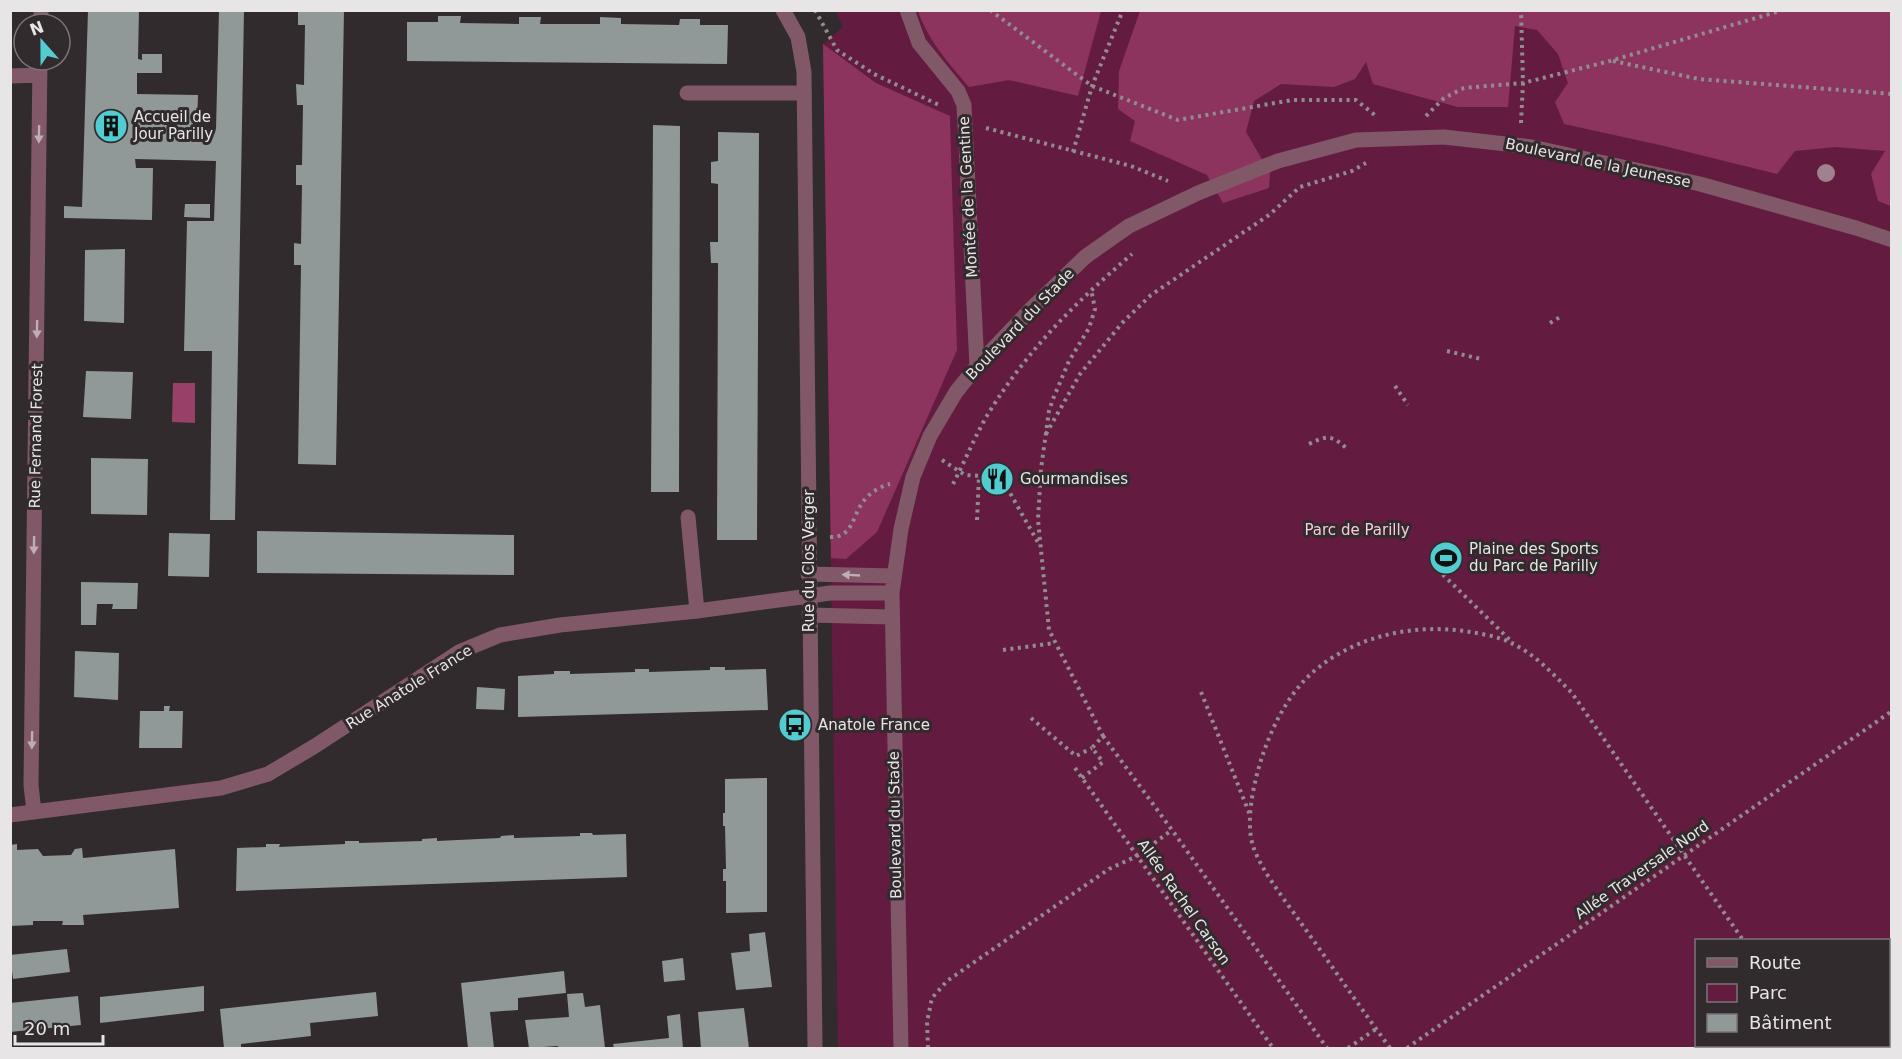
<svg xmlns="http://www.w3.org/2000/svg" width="1902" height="1059" font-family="'DejaVu Sans',sans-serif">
<rect width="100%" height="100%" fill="#312b2d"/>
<path fill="#631c3f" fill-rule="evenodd" d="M835,10L1891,11V1048H838L823,44L843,27ZM1696,940H1888V1046H1696Z"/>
<path fill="#8c345e" d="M918,11V10L1101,11L1078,96L1009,80L969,87C949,64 928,40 918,11Z
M1140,11H1891V206L1878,201L1871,174L1885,151L1835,147L1795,151L1777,174L1664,146L1564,124L1555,102L1568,83L1558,54L1537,30L1515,26L1508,107H1458L1373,84L1366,62L1355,79L1334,87L1281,84L1254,101L1246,132L1270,173L1269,188L1223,203L1207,175L1130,141L1135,121L1118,109L1119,71Z
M823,44L876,83L950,116V121L957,350L877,532L846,559L831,558Z"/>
<path fill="#994069" d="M173,383H195V423L172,422Z"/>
<path fill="#909898" d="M88,10H139L138,59L142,60V54H162V73H137V94L198,95L197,128L216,129L219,10H244L235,520H210L212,351H184L187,221H214L216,161L135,159L136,168H153L152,220L64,218V206L82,207Z
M298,10H344L336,465L298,464L301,265H294V243L301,244L302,185H296V165H302L303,105H297L296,84L304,85L305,25H298Z
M438,16H461L460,23L519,24V17H541L540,24H600V17L621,18V24L679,25L680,19H700V25H728L727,64L407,61V22H438Z
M653,125L680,126L679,492H651Z
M718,132L759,133L757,540H717L718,263H711L710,242H718V184L711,183V162L718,161Z
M185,204H210V218L184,217Z
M125,249L124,323L84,321L85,250Z
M86,371L133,372L131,419L83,417Z
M91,458L148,459L147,515L91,514Z
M257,531L514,535V575L257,573Z
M169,533L210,534L209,577L168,576Z
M81,582L138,583L137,609H112L113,604H97L96,625H81Z
M75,651L119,653L118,700L74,697Z
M710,667H725V670L766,669L768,710L518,717V676L554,674V671H570V674L635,672V669H649V672L710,670Z
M477,687L505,689L504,710L476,709Z
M164,706H170L169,711H183L182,748H139L140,711H164Z
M767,778V912L726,913V881H723V869H726L725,826H723V813H725V779Z
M580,833H592L593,835L626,834L627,877L236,891L237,848L266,847V844H280L279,847L345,844V841H359V843L422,841V839L437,838V841L500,838L501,836L514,835V838L580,836Z
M17,844V850L38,849L43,856L71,855L75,849L82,848L83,858L175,849L179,908L83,915L84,925H62L63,921H33V925L10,926V845Z
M765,932L772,987L736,990L731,953L750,951L749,934Z
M67,949L70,972L13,979L10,955Z
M683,958L685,980L664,982L662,961Z
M564,971L566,993L518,998V1010L490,1012L494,1048H468L461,983Z
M204,986V1011L100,1023V997Z
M376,992L378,1016L310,1023L311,1036L241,1044V1048H224L220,1009Z
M583,993L585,1007L600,1005L605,1048H558V1046L529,1048L525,1020L569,1017L567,994Z
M78,996L81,1025L10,1032V1003Z
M744,1008L749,1048H701L698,1012Z
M680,1014L683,1048H614L613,1044L669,1038L667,1016Z"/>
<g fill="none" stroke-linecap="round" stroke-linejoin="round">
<path stroke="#918d8e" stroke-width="4" stroke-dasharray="3 4.5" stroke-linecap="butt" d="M815,10L837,50L874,74L939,105
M990,10L1092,86L1178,120L1292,100H1356L1376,116
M1613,61L1699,79L1892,94
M1426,116L1444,98L1464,88L1523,83L1610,61L1783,10
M1521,123L1523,83L1521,10
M986,128L1131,166L1168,181
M1073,152L1092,86L1123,10
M1550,323L1560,317
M1447,351L1481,359
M1395,386L1408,405
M1046,434L1080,374L1123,322L1151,295L1269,215L1300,187L1352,171L1366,163
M1309,444C1326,436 1331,434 1346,448
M942,460L965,475L1001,477L1040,546
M953,484C965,461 975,436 988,414C1028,349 1074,304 1132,254
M977,520L979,476
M830,537C853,538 852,516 863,502C869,493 879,487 890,484
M1432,564L1513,643
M1003,650L1055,643
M1201,692L1250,815
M1031,718L1076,756L1092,748
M1103,736L1172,830L1327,1048
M1075,768L1273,1048
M1082,778L1103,762L1092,748L1103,736L1049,630L1038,520L1041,469L1049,411L1053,399L1069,361L1089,328L1095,309L1091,289
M1815,1046L1818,1048
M928,1048L927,1022L932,998L947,981L1109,869L1137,856L1172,830
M1348,1048L1376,1029
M1390,1048C1360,1007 1331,965 1301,923C1285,900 1262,872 1253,846C1245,820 1254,782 1262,757C1272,727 1288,694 1313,672C1355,636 1411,624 1465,631C1481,634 1499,636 1513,644C1536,655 1554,675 1572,693L1743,940
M1407,1048L1892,711"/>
<path stroke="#805868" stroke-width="15" d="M907,10L919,43L958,91L964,105L977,366
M687,93H804
M688,517L697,611
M808,574L894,576
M809,596L830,593H892
M809,615L891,617
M901,1048L892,593L901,529L913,477L930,436L956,392L977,366L1030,310L1085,257L1129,226L1198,193L1278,161L1356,140L1444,137L1532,147L1700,184L1856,228L1892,240"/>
<path stroke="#805868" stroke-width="15" d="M41,24V10
M10,76L40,75
M34,812L31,785L40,60
M10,815L221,788L268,774L315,746L459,652L500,635L560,625L697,611L809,596"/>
<path stroke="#805868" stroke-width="15" d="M783,10L798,37L804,72L815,1048"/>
</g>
<circle fill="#a0818d" cx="1826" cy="173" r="9"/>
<defs><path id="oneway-solid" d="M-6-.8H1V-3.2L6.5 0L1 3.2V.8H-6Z" transform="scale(1.5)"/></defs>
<g fill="#beadb4">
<use href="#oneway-solid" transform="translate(39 134) rotate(91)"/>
<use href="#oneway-solid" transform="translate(37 329) rotate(91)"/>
<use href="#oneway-solid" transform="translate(34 545) rotate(91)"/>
<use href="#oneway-solid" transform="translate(851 575) rotate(-177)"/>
<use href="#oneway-solid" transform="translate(32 740) rotate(91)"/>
</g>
<defs>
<symbol id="building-disc" viewBox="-11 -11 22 22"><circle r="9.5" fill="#52ccd0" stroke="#312b2d"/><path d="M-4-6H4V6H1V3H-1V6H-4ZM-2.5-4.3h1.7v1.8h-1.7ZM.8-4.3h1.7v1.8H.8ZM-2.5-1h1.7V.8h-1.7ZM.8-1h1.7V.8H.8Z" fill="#111"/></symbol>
<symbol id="restaurant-disc" viewBox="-11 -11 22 22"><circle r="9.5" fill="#52ccd0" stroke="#312b2d"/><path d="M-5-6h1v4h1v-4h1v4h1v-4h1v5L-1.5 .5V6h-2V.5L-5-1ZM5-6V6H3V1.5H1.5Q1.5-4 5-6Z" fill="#111"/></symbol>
<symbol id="stadium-disc" viewBox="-11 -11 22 22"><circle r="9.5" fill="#52ccd0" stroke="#312b2d"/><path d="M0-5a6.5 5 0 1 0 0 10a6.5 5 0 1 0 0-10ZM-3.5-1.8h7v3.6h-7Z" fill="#111"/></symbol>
<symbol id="bus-disc" viewBox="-11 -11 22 22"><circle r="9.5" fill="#52ccd0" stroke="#312b2d"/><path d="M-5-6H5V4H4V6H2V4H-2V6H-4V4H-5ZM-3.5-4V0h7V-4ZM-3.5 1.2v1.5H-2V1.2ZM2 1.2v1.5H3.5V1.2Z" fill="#111"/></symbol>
</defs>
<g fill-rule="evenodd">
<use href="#building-disc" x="92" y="107" width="38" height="38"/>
<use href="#restaurant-disc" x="978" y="460" width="38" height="38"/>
<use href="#stadium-disc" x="1427" y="539" width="38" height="38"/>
<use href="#bus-disc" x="776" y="706" width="38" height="38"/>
</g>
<g text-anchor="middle" stroke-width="6" stroke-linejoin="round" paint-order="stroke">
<g font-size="15" fill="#e8e5e6" stroke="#312b2d" text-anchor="start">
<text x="134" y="122">Accueil de<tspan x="134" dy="17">Jour Parilly</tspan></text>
<text x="1020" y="484">Gourmandises</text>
<text x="1469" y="554">Plaine des Sports<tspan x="1469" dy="17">du Parc de Parilly</tspan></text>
<text x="818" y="730">Anatole France</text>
</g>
<g font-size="15" fill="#e8e5e6" stroke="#312b2d">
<text transform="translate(1598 163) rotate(12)" y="5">Boulevard de la Jeunesse</text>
<text transform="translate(968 197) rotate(-93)" y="5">Montée de la Gentine</text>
<text transform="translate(1020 324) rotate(-46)" y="5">Boulevard du Stade</text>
<text transform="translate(36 436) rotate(-89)" y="5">Rue Fernand Forest</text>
<text transform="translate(809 561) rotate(-90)" y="5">Rue du Clos Verger</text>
<text transform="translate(409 687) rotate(-32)" y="5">Rue Anatole France</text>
<text transform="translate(895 825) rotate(-91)" y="5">Boulevard du Stade</text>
<text transform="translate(1642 870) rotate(-35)" y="5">Allée Traversale Nord</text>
<text transform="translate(1184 902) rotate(55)" y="5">Allée Rachel Carson</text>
</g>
<g font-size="15" fill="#fbc8dc" stroke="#312b2d">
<text x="1357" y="535">Parc de Parilly</text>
</g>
</g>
<rect width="1902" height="1059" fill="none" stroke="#e8e5e6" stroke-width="24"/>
<rect x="1695" y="939" width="195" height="108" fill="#312b2d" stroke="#7a7577" stroke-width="1.5"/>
<rect x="1707" y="958" width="30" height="9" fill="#805868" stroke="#7a7577" stroke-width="1.5"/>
<text x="1749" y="969" font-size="18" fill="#e8e5e6">Route</text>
<rect x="1707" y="984" width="30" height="18" fill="#631c3f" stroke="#7a7577" stroke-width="1.5"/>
<text x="1749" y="999" font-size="18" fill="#e8e5e6">Parc</text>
<rect x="1707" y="1014" width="30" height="18" fill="#909898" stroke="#7a7577" stroke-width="1.5"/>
<text x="1749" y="1029" font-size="18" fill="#e8e5e6">Bâtiment</text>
<g transform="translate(42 42) rotate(339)"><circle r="28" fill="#312b2d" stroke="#7a7577" stroke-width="1.5"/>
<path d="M0-4.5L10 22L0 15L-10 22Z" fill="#52ccd0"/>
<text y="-9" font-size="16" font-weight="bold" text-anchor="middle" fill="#e8e5e6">N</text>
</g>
<path d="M15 1035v9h88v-9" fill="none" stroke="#e8e5e6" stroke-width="3"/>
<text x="24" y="1035" font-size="18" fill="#e8e5e6" stroke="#312b2d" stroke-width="4.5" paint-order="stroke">20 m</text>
</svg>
